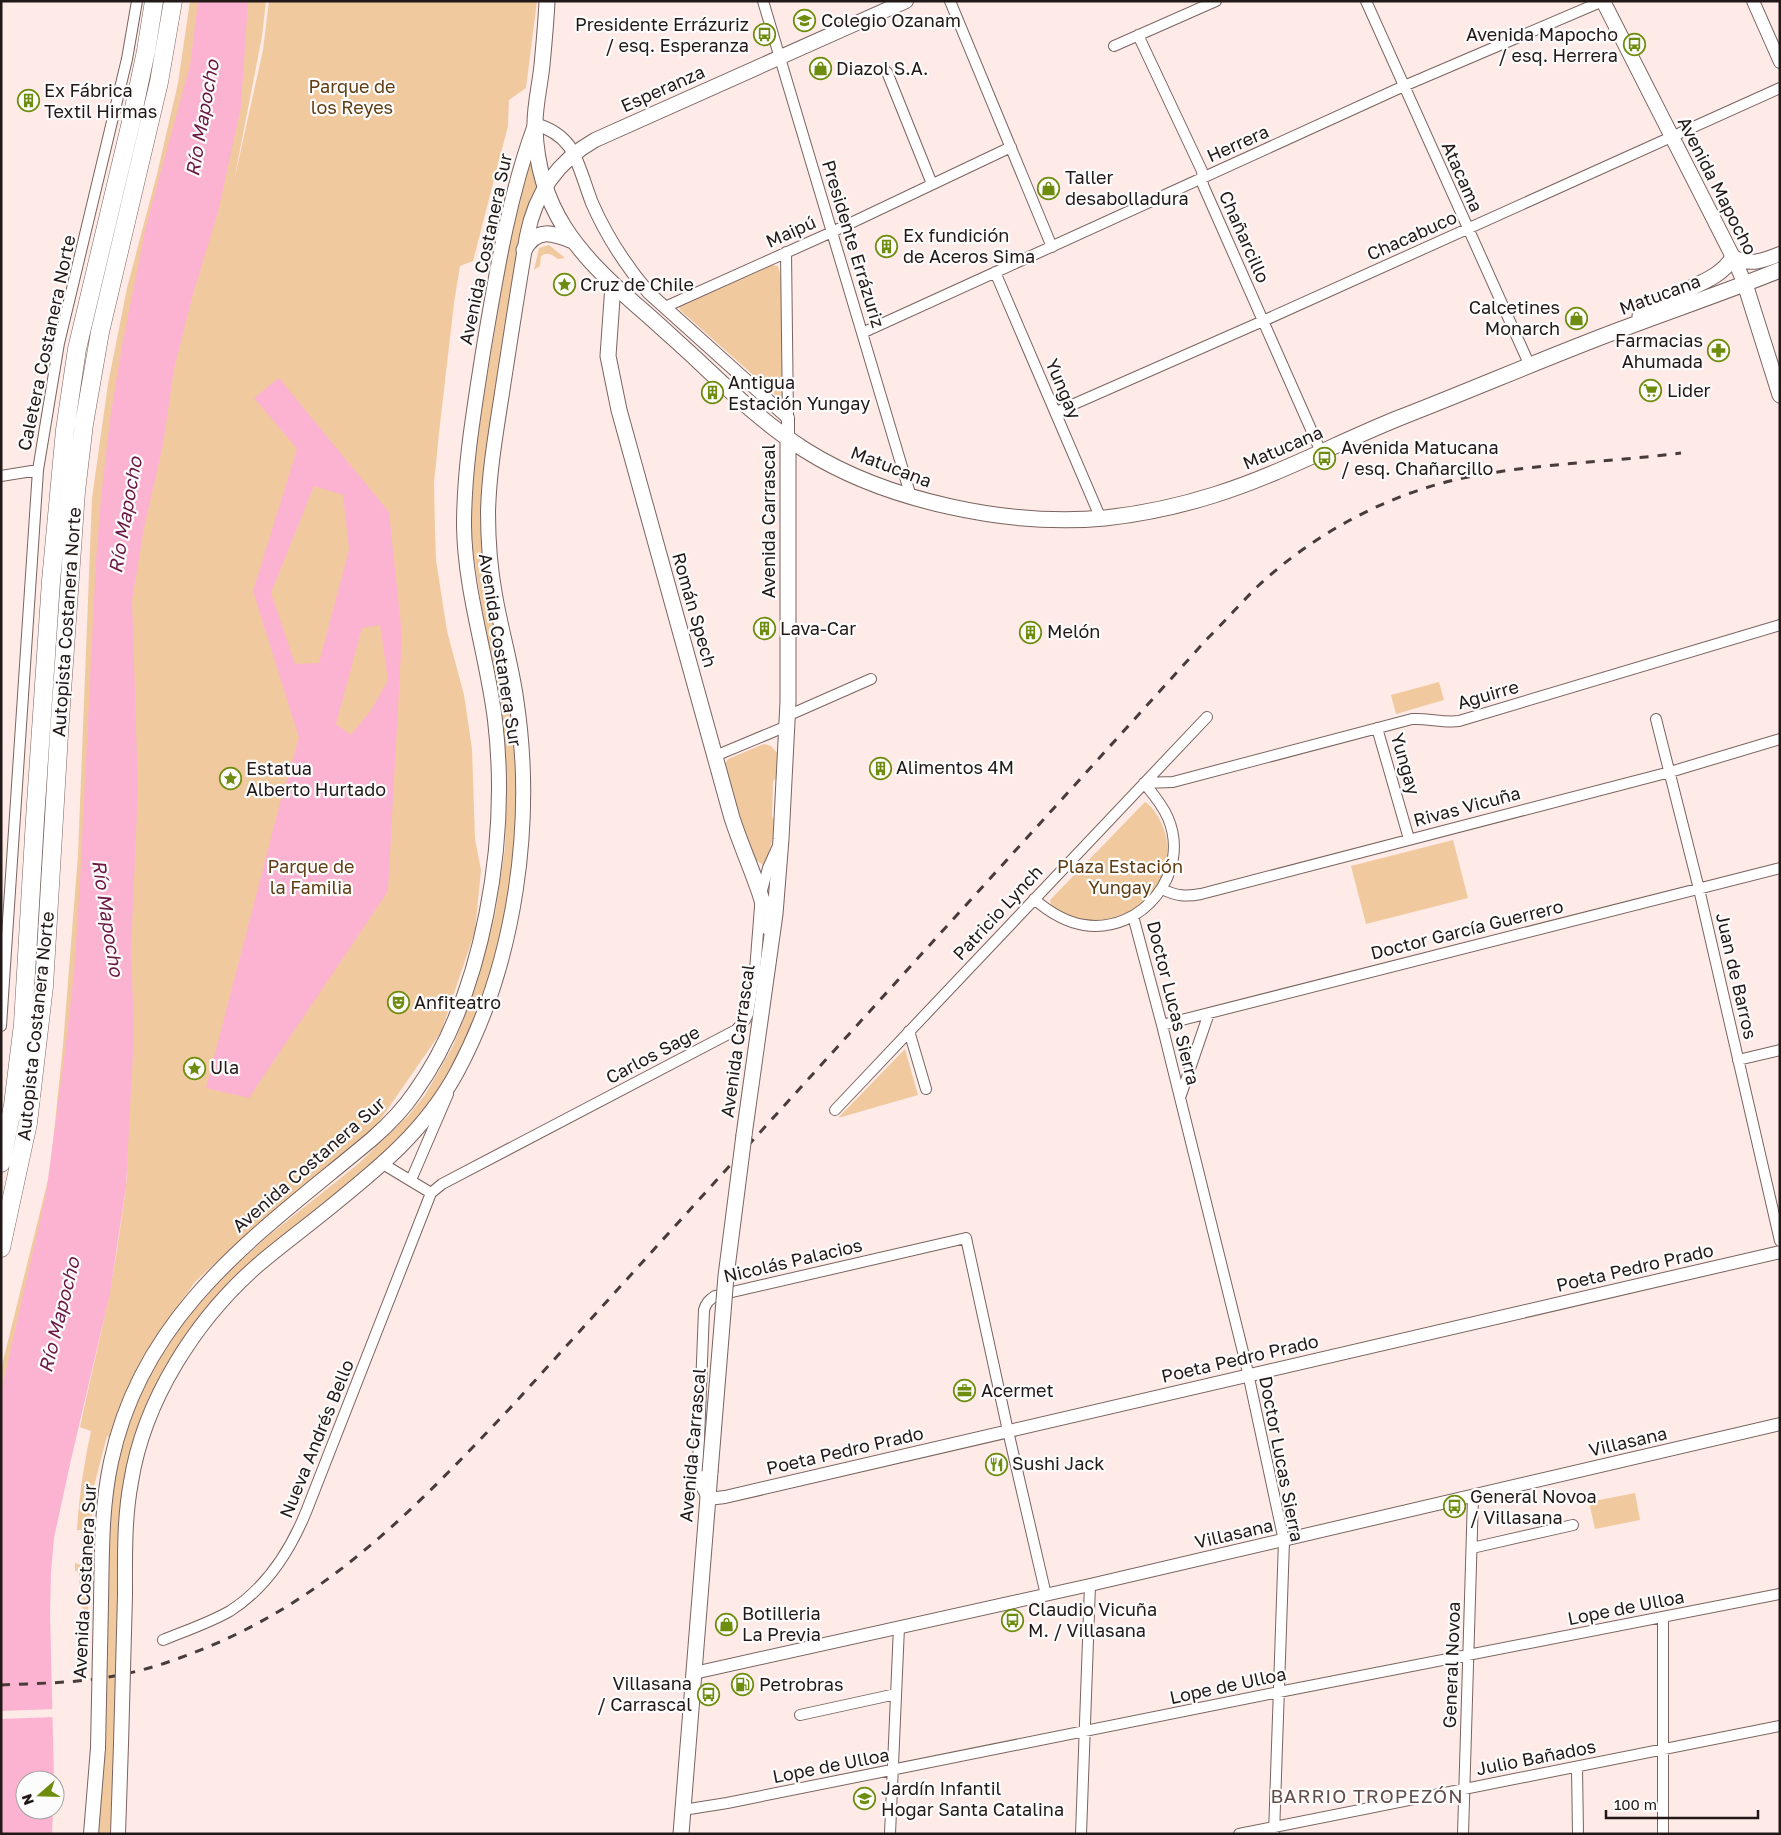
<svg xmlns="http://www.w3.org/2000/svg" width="1781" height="1835" font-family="'Golos Text',sans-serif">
<rect width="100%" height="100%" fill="#feeae6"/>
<path fill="#f1c99f" d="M190,1H266L262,36L234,181L263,50L269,1H537L526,88L509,100L508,126L473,261L460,266L454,303L439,433L434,483L435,530L436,560L447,631L464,695L472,749L475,839L481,870L475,931L441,1032L376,1126L358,1146L254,1227L195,1282L156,1337L131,1387L112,1438L107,1436L93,1490L88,1612L80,1606L79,1572L75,1571V1563L81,1565L82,1530H77C79,1496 84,1464 91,1431L80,1427C94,1361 111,1296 120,1229C123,1208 127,1186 127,1165L47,1555L25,1780V1810L1,1834V1369L50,1172L63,1045L78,855L92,498L108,384L127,288L157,174L178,83Z
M532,162L540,186L484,520L511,684L520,768L510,911L493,976L465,1049L415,1127L226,1292L134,1441L123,1489L115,1834H98L104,1731L105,1600L111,1480L124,1437L145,1379L188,1315L215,1284L267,1237L358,1164L408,1116L425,1095L453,1046L476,986L495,914L505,848L507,775L501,715L488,649L470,531L471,493L476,443L506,262L528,165Z
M549,245L565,258L558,259C552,255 548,251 541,256L540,266L534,270L539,248Z
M771,265L778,266L781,278L782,399H780L680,310L679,307Z
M1439,682L1444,700L1396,714L1391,695Z
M764,744L771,746L779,755V776L773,781L772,817L777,822L766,864L763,865L756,860L747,850L724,765L728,759Z
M1145,802C1153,807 1159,817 1163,827C1176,860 1159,899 1127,915C1123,918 1117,918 1112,919C1089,924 1070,920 1051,905L1050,900Z
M1453,840L1468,898L1366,924L1351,866Z
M905,1049L918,1095L838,1118Z
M1635,1493L1640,1520L1595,1529L1589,1502Z"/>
<path fill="#fcb3d1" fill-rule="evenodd" d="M198,1H248L241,107L218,212L193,294L174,369L163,445L144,528L132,600L138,788L131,950L134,1032L126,1187L110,1293L70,1464L54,1538L51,1572L50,1613L54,1780H25V1810H53L52,1834H1V1392L46,1194L65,1051L74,974L80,881L96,561L101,497L110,419L122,346L146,226L190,65Z
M279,378L389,512L402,635L388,891L249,1098L206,1088L280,803L299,738L253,591L297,449L254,398ZM314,486L343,495L349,549L319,663L295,664L271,593ZM380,625L388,680L371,710L351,735L336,724L362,628Z"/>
<path fill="#feeae6" d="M55,1709V1717L1,1719V1711Z"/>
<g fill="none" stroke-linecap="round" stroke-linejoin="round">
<defs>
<path id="minor" d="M763,1L911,497
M950,1L1052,247
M1366,1L1530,366
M1138,35L1202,171L1203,185L1321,452
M1114,46L1216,1
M887,72L932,184
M786,252L788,418
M995,272L1101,519
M665,307L832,232L1011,147
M862,333L1404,86L1603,1
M1056,412L1263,321L1780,88
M1,476L38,470
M787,716L871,679
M1656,719L1699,889L1780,1241
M1377,728L1409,839
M715,756L787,726
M1144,783L1173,782L1412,719C1428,718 1443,723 1459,721L1780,625
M1162,889C1176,896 1186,897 1201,894L1670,772L1780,739
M1034,899C1049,912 1065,922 1084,925C1143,934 1191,872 1168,818C1162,804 1153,794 1144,783
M1133,916L1162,1025L1246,1364L1284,1541L1274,1834
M1162,1025L1780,868
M1,1026L38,470L59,343L127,59L137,1
M909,1031L926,1089
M1738,1060L1780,1050
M1181,1095L1209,1013
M835,1110L1207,717
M383,1164L431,1193
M411,1180L448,1094
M707,1498L701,1486L698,1465L704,1310C706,1303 709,1300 715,1296L966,1238L1008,1431L1046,1595
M1472,1548L1573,1525
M1663,1617V1834
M163,1640C185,1631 209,1623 230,1611C266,1588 290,1551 306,1512L431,1193L442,1184L736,1030L745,1020L748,1014L755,971L761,894L768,868L777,848
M800,1715L896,1694
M1577,1767L1578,1834
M683,1810L727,1803L1279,1692L1780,1594
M890,1834L899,1627
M1081,1834L1090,1585
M1239,1834L1780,1726
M1463,1834L1473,1497"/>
<path id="tertiary" d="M1753,1L1780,62
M535,124C549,128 560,134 569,146C578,158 586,188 592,203C606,235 626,266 649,293L788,418V439
M708,1499L725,1497L1780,1252
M694,1673L1090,1585L1780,1424"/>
<path id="secondary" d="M1603,1L1733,257L1745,284
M1733,257C1750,266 1763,261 1780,254
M125,1595C125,1557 124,1519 131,1482C144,1400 196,1319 258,1265C279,1247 302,1230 323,1213C375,1171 424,1133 457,1072C516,962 535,821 516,698C511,663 501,630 495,595C490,568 488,540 488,512C489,472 496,432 502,393C510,341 518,288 527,236C535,194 558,161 595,140L906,1
M101,1602C102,1555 101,1508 111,1462C143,1310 261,1232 372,1139C388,1125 403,1110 415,1092C485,994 509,838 495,720C487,655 465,592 464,526C464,468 474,410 483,352C496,276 508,198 535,125
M91,1834L98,1748
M118,1834L121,1744"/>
<path id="primary" d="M547,1C546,23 544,44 542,65C540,86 534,108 535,129C538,209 577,253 635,304C655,321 674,339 694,357C729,390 764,424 805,450C886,501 1009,527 1105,518C1142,514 1179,506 1214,495C1278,475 1337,443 1399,418C1474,389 1547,357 1622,329C1675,309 1728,291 1780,270
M524,250C537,227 553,233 573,241
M1745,284L1780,395
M613,285L608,356L619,410L732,818C744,855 762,890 769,928
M1640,316C1652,307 1665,300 1678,294C1697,284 1722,277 1733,257
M744,1135L775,914L781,839L788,702V439
M681,1834L710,1472"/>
<path id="motorway" d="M1,1163L13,1105L23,1024L35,819L51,581L65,430L77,349L131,122L146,51L154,1
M1,1248L28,1123L44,986L59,734L76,491L84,424L100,332L159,82L173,1"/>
</defs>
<use href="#minor" stroke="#7a6460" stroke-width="12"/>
<use href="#tertiary" stroke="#7a6460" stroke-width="14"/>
<use href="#secondary" stroke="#7a6460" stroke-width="16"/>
<use href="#primary" stroke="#7a6460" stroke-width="17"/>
<use href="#motorway" stroke="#7a6460" stroke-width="19"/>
<use href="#minor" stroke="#fff" stroke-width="10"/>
<use href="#tertiary" stroke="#fff" stroke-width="12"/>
<use href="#secondary" stroke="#fff" stroke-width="14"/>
<use href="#primary" stroke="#fff" stroke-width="15"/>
<use href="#motorway" stroke="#fff" stroke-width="18"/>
<path stroke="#473c3a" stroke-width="3" stroke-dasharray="9 9" stroke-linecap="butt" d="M1,1685C44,1683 87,1683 129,1673C157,1667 183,1657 208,1647C335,1594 420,1503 512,1406L1208,638C1225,621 1241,603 1258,586C1317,531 1395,490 1474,476C1542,463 1612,462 1681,453"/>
<defs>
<path id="secondary-bridge" d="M121,1744L125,1595
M98,1748L101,1602"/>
<path id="primary-bridge" d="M710,1472L726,1276L744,1135"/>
</defs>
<use href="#secondary-bridge" stroke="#7a6460" stroke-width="16" stroke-linecap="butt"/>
<use href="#primary-bridge" stroke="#7a6460" stroke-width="17" stroke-linecap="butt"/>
<use href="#secondary-bridge" stroke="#fff" stroke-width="14"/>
<use href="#primary-bridge" stroke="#fff" stroke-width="15"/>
</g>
<defs>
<symbol id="school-ring" viewBox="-11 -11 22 22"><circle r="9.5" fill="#fcfcfc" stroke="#6e8d0f" stroke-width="1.5"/><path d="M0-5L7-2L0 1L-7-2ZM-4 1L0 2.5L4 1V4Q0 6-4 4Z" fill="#6e8d0f"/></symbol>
<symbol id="bus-ring" viewBox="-11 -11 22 22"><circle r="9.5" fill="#fcfcfc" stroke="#6e8d0f" stroke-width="1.5"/><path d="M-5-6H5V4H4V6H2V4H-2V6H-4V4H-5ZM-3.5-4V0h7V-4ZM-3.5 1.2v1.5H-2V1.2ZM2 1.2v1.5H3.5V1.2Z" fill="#6e8d0f"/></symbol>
<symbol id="shop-ring" viewBox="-11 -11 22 22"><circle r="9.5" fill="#fcfcfc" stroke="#6e8d0f" stroke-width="1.5"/><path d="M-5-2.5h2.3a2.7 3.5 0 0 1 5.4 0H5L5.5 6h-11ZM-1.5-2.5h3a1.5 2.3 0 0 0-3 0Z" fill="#6e8d0f"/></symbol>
<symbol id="building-ring" viewBox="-11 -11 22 22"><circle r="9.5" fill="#fcfcfc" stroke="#6e8d0f" stroke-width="1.5"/><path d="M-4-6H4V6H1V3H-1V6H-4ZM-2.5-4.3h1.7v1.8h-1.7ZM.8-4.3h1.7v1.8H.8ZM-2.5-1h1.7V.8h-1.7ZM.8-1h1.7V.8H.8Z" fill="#6e8d0f"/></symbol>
<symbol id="sight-ring" viewBox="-11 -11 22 22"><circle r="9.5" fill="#fcfcfc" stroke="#6e8d0f" stroke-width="1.5"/><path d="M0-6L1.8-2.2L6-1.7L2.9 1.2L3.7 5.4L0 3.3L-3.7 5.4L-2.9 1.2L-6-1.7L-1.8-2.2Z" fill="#6e8d0f"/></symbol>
<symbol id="pharmacy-ring" viewBox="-11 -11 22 22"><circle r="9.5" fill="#fcfcfc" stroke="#6e8d0f" stroke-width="1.5"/><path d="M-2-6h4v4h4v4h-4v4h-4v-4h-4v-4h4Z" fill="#6e8d0f"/></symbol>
<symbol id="supermarket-ring" viewBox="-11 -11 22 22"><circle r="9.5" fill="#fcfcfc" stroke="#6e8d0f" stroke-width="1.5"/><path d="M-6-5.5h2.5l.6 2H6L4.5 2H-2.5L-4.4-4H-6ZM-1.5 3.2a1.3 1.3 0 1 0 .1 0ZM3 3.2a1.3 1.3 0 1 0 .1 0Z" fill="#6e8d0f"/></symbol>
<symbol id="theatre-ring" viewBox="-11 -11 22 22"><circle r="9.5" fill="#fcfcfc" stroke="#6e8d0f" stroke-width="1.5"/><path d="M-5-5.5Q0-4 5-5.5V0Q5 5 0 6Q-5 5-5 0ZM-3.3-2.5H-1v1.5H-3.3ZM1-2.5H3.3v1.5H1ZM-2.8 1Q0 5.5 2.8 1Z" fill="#6e8d0f"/></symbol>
<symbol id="office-ring" viewBox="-11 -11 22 22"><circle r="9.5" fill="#fcfcfc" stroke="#6e8d0f" stroke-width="1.5"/><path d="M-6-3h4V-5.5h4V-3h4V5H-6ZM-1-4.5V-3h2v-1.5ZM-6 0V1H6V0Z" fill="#6e8d0f"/></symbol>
<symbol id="restaurant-ring" viewBox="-11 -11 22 22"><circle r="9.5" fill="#fcfcfc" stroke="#6e8d0f" stroke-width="1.5"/><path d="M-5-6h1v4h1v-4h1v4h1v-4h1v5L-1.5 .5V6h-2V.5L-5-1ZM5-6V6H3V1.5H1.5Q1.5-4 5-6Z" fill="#6e8d0f"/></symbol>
<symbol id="fuel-ring" viewBox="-11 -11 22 22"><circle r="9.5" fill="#fcfcfc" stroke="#6e8d0f" stroke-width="1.5"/><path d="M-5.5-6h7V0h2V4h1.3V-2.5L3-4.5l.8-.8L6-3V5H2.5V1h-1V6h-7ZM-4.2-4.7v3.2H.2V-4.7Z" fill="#6e8d0f"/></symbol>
</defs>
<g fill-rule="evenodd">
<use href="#school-ring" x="792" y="8" width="25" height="25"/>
<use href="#bus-ring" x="752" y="22" width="25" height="25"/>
<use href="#bus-ring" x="1622" y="32" width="25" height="25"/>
<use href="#shop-ring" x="808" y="56" width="25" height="25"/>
<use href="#building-ring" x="16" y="88" width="25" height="25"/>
<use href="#shop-ring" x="1036" y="176" width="25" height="25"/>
<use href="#building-ring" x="874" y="234" width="25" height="25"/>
<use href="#sight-ring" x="552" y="272" width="25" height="25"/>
<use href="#shop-ring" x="1564" y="306" width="25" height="25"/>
<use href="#pharmacy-ring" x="1706" y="338" width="25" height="25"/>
<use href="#supermarket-ring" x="1638" y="378" width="25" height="25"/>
<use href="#building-ring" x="700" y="380" width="25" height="25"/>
<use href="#bus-ring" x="1312" y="446" width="25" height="25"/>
<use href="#building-ring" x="752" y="616" width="25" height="25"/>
<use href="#building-ring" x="1018" y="620" width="25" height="25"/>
<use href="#building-ring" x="868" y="756" width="25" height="25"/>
<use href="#sight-ring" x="218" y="766" width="25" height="25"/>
<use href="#theatre-ring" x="386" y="990" width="25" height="25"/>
<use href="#sight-ring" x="182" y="1056" width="25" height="25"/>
<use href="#office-ring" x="952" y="1378" width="25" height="25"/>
<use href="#restaurant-ring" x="984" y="1452" width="25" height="25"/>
<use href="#bus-ring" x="1442" y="1494" width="25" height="25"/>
<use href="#bus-ring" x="1000" y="1608" width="25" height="25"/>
<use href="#shop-ring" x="714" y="1612" width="25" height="25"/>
<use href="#fuel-ring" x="730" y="1672" width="25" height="25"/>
<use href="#bus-ring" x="696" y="1682" width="25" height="25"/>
<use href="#school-ring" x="852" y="1786" width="25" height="25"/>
</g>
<g text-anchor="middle" stroke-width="4.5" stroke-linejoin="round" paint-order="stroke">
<g font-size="18" fill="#211817" stroke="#fcfcfc" text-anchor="start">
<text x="821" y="27">Colegio Ozanam</text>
<text x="749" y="31" text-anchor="end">Presidente Errázuriz<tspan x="749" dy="21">/ esq. Esperanza</tspan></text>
<text x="1618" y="41" text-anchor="end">Avenida Mapocho<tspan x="1618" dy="21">/ esq. Herrera</tspan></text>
<text x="836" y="75">Diazol S.A.</text>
<text x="44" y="97">Ex Fábrica<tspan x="44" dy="21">Textil Hirmas</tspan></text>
<text x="1065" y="184">Taller<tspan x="1065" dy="21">desabolladura</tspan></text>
<text x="903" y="242">Ex fundición<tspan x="903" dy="21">de Aceros Sima</tspan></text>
<text x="580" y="291">Cruz de Chile</text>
<text x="1560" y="314" text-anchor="end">Calcetines<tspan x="1560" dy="21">Monarch</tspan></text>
<text x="1703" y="347" text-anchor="end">Farmacias<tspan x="1703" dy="21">Ahumada</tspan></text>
<text x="728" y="389">Antigua<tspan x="728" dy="21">Estación Yungay</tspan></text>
<text x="1667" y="397">Lider</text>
<text x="1341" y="454">Avenida Matucana<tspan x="1341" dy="21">/ esq. Chañarcillo</tspan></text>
<text x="780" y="635">Lava-Car</text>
<text x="1047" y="638">Melón</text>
<text x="896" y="774">Alimentos 4M</text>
<text x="246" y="775">Estatua<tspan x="246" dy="21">Alberto Hurtado</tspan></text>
<text x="414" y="1009">Anfiteatro</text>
<text x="210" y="1074">Ula</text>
<text x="981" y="1397">Acermet</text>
<text x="1012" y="1470">Sushi Jack</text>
<text x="1470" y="1503">General Novoa<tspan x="1470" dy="21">/ Villasana</tspan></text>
<text x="1028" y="1616">Claudio Vicuña<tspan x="1028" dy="21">M. / Villasana</tspan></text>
<text x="742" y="1620">Botilleria<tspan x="742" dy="21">La Previa</tspan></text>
<text x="692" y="1690" text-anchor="end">Villasana<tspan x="692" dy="21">/ Carrascal</tspan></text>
<text x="759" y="1691">Petrobras</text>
<text x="881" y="1795">Jardín Infantil<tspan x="881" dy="21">Hogar Santa Catalina</tspan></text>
</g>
<g font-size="18" fill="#5f3d13" stroke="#fcfcfc">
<text x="352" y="93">Parque de<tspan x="352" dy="21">los Reyes</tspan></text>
<text x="311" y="873">Parque de<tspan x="311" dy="21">la Familia</tspan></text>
<text x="1120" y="873">Plaza Estación<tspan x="1120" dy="21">Yungay</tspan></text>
</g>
<g font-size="18" fill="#211817" stroke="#fcfcfc">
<text transform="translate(663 89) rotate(-24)" y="6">Esperanza</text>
<text transform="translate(1238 144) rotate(-24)" y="6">Herrera</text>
<text transform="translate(1462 177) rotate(66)" y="6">Atacama</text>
<text transform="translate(1717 186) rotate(63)" y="6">Avenida Mapocho</text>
<text transform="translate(791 232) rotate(-24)" y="6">Maipú</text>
<text transform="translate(1412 236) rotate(-24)" y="6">Chacabuco</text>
<text transform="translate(1244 237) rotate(66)" y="6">Chañarcillo</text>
<text transform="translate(853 244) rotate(73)" y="6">Presidente Errázuriz</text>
<text transform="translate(486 249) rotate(-78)" y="6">Avenida Costanera Sur</text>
<text transform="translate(1660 295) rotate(-20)" y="6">Matucana</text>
<text transform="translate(47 343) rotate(-78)" y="6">Caletera Costanera Norte</text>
<text transform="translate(1063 389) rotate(67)" y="6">Yungay</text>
<text transform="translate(1283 448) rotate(-23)" y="6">Matucana</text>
<text transform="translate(891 467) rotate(21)" y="6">Matucana</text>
<text transform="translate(769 521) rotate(-90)" y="6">Avenida Carrascal</text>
<text transform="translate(694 610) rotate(74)" y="6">Román Spech</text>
<text transform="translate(67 622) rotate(-86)" y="6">Autopista Costanera Norte</text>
<text transform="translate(500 650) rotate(81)" y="6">Avenida Costanera Sur</text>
<text transform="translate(1488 695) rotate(-16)" y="6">Aguirre</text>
<text transform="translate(1405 764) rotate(74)" y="6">Yungay</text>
<text transform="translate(1467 807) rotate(-15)" y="6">Rivas Vicuña</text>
<text transform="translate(998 913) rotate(-47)" y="6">Patricio Lynch</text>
<text transform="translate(1467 930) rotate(-14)" y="6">Doctor García Guerrero</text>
<text transform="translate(1736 976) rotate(77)" y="6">Juan de Barros</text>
<text transform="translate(1173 1003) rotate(76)" y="6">Doctor Lucas Sierra</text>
<text transform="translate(36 1026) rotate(-84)" y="6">Autopista Costanera Norte</text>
<text transform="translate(738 1041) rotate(-82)" y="6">Avenida Carrascal</text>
<text transform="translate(653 1055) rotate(-28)" y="6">Carlos Sage</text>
<text transform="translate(309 1165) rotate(-41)" y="6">Avenida Costanera Sur</text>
<text transform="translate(793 1261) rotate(-13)" y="6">Nicolás Palacios</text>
<text transform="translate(1635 1268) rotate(-13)" y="6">Poeta Pedro Prado</text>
<text transform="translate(1240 1359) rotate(-13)" y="6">Poeta Pedro Prado</text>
<text transform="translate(317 1439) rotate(-68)" y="6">Nueva Andrés Bello</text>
<text transform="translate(1628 1442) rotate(-13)" y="6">Villasana</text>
<text transform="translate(693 1445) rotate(-85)" y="6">Avenida Carrascal</text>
<text transform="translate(845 1451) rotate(-13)" y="6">Poeta Pedro Prado</text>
<text transform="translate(1281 1459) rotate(79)" y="6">Doctor Lucas Sierra</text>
<text transform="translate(1234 1534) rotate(-13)" y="6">Villasana</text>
<text transform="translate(85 1581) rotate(-87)" y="6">Avenida Costanera Sur</text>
<text transform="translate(1626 1608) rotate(-11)" y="6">Lope de Ulloa</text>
<text transform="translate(1452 1665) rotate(-88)" y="6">General Novoa</text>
<text transform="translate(1228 1686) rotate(-12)" y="6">Lope de Ulloa</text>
<text transform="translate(1536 1758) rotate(-11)" y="6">Julio Bañados</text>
<text transform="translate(831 1766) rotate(-11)" y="6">Lope de Ulloa</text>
</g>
<g font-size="19" font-style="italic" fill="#6b1944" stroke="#fcfcfc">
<text transform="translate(202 118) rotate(-80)" y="7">Río Mapocho</text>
<text transform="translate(125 515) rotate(-80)" y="7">Río Mapocho</text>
<text transform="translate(108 918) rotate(81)" y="7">Río Mapocho</text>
<text transform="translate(59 1315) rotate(-76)" y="7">Río Mapocho</text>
</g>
<g font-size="19" letter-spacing="1" fill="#614d49" stroke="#fcfcfc">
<text x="1367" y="1803">BARRIO TROPEZÓN</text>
</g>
</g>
<rect width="1781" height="1835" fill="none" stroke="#211817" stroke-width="5"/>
<g transform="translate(40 1795) rotate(250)"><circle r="24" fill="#fcfcfc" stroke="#a4a1a0"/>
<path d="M0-4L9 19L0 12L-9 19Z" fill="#6e8d0f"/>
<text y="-8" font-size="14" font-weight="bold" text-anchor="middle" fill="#211817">N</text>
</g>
<path d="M1606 1810v8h152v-8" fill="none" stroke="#211817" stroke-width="2.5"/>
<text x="1614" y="1810" font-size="15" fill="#211817" stroke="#fcfcfc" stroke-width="4" paint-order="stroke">100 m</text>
</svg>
